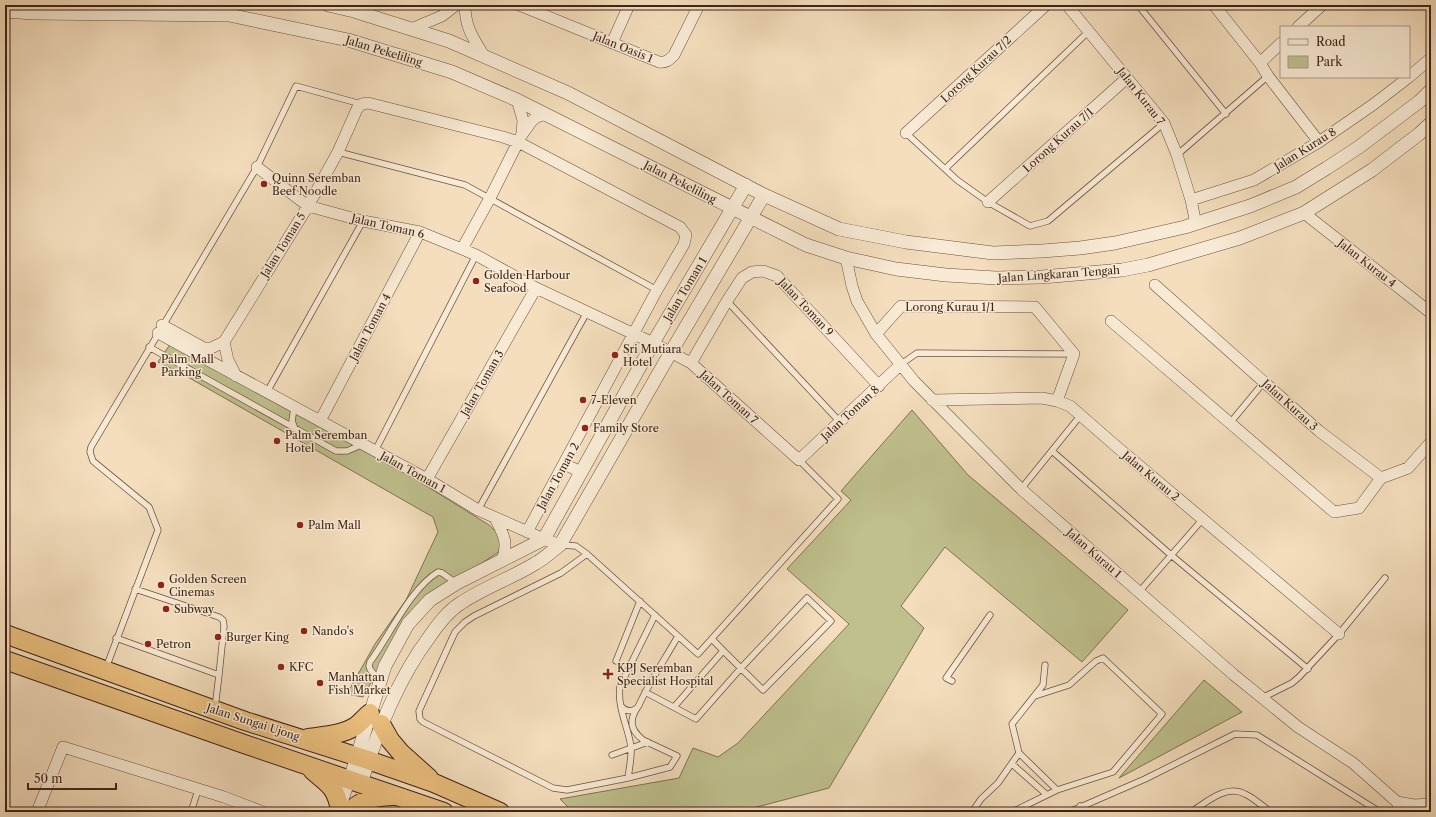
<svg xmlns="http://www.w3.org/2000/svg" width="1436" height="817" font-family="'Libre Caslon Text',serif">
<rect width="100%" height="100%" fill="#f4debd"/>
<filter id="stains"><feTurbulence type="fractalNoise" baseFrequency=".005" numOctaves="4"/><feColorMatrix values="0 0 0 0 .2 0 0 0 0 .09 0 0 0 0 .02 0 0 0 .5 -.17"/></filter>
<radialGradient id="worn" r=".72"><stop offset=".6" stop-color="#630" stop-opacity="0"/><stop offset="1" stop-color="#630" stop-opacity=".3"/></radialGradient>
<path fill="#bfc08e" stroke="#807253" d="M171,343L372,452L489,525C499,534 502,538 500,551L473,569L403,625L363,697L347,694L375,644L406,600L438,532L433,517L186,376L158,362Z
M912,410L968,475L1128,610L1082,662L945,547L901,606L924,628L829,788L738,812H573L560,799L679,778L693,748L718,757L738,743L849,624L787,569L851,500L841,491Z
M1204,680L1242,712L1119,778Z"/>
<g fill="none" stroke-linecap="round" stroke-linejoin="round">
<defs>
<path id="service" d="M1138,5L1226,114
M906,133L957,180L988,202L1030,226L1048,221L1164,123
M338,152L465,185L657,290
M1177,155L1268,76
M945,169L1089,31
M727,301L840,422
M149,347L336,451H347L363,444
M900,365L917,353L1074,354
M267,392L363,221
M294,408L292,421L295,429
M1230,423L1264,382
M375,451L476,255
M1052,451L1171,555L1308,669
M1021,489L1080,416
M478,510L587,312
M561,545L576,546L587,554L698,654L838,499L799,460
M587,554L561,573L474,616L465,622L455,632L419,711L420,719L423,722L553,788L567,790L628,778L670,767L677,756L643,740C637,735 632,730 632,722C632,715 636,710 639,705C650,681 665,659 678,636
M135,589L219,617L223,620L224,626L219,675
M1139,592L1202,520
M116,638L219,675L215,708
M616,661L640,601
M106,668L158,530L149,507L93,461L90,452L91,447L257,167L296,86L361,104
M379,681L370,669L369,666L370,662C390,635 410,589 438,572L442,573L456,583
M952,681L946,678L990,615
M645,692L696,719L741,668L807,598L831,621L763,690C746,673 728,656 712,639
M1035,696L1069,685L1096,661L1103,658L1162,714L1113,772L1057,790
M1262,698L1292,683L1299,677L1339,634L1385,578
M621,706C626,712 632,712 637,708
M674,707L723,651
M612,755L648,742
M1012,764L1046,794
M628,778C629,769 632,757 631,747C628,726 617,708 620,686L655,615
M1080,806L1087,812
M191,812L198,790
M972,812L981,799L998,783L1019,753L1012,724L1043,685L1045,665
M1012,812L1057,790L1019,753
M1069,812L1145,779L1235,734L1257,735L1380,812
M1191,812C1207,802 1226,784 1245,794C1254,798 1262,806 1271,812"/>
<path id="minor" d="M465,5C465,27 473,38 484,56
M519,5L659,62C666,63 669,60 674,55L699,5
M1067,5L1164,123L1177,155L1191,200L1196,224
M1214,5L1260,63L1268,76L1319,142
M1298,27L1322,5
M411,29L442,16L456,5
M612,43L629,5
M1260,63L1281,43
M1409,77L1431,58
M517,100L523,120L522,134
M906,133L1046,5
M257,167L308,206L363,221L420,232L462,249L476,255L536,288L653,343L691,363L799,460L900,365
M1191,200L1254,180L1319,142L1374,104L1409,77
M988,202L1127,78
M1304,213L1431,313
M462,249L490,198L521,136L531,122L535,118L545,114
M846,258L852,286L857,301L876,334L914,381L1021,489L1234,675L1298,727L1353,763L1397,802L1401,812
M1155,285L1319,431L1381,478L1408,468L1431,442
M1111,321L1334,512L1359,508L1381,478
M162,325L204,348H211L224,342L308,206L338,152L357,109L362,104L368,103L503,137L518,142L680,227L686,235L684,244L657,290L527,532
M158,333L427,479L478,510L544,539L560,545
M876,334L901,306L1035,307L1074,354L1057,401
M224,342L228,360L236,376
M691,363L727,301L742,278L752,272L763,271L777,276L879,386
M932,400L1042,398L1057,401L1070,406L1117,447L1339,634
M320,421L420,232
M564,464L581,472
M427,479L536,288
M495,518C503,534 509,542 502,560
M1397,802L1414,805L1431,804
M340,808L350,779
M37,812L63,747L224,797L263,812"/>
<path id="tertiary" d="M328,5L354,11L449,41L568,93L764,195L839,229L906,242L993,253L1042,251L1080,248L1115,243L1185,227L1250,206L1296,187L1327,168L1359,147L1420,101L1431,90
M5,11L33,13L229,15L348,40L452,72L517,100L806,245L846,258L896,269L946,275L996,278L1042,277L1122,270L1148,265L1240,238L1304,213L1372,170L1419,134L1431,123
M350,779L385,666L408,624L430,600L457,583L544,539L653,343L746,185
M361,783C378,731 397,680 430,636C439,623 448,611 461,603C485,587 512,578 536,563C545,558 552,551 560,545L671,352L764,195"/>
<path id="trunk" d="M5,634L245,721L368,760L434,783L500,812
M5,660L247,745L444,812
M381,724L390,740L401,753L429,778
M308,738C323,736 342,735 356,726C361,722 365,717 370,713
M312,770C329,785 335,786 340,809
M352,809C366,798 374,797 392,796"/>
</defs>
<use href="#service" stroke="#6d5241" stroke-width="7"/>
<use href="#minor" stroke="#6d5241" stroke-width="12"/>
<use href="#tertiary" stroke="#6d5241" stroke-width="14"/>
<use href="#trunk" stroke="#402318" stroke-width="20"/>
<use href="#service" stroke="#f8ead4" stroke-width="5.5"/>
<use href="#minor" stroke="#f8ead4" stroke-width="11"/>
<use href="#tertiary" stroke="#f8ead4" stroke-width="13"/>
<use href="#trunk" stroke="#eabf7e" stroke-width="18"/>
</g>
<g fill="#8f2418" stroke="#f8ead4" stroke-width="1.5">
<circle cx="264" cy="184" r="4"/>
<circle cx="476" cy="281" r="4"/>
<circle cx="615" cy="355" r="4"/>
<circle cx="153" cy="365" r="4"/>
<circle cx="583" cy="400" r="4"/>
<circle cx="585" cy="428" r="4"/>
<circle cx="277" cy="441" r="4"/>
<circle cx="300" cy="525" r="4"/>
<circle cx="161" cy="585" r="4"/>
<circle cx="166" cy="609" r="4"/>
<circle cx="304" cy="631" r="4"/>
<circle cx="218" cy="637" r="4"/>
<circle cx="148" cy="644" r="4"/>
<circle cx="281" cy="667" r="4"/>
<path d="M606 668h4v4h4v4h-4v4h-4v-4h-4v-4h4z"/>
<circle cx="320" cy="683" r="4"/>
</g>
<g text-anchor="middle" stroke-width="3" stroke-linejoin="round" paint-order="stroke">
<g font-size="11" fill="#402318" stroke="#f8ead4">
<text transform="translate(623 47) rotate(22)" y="4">Jalan Oasis 1</text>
<text transform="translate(384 51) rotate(17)" y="4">Jalan Pekeliling</text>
<text transform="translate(976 69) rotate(-43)" y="4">Lorong Kurau 7/2</text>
<text transform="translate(1141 96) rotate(52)" y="4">Jalan Kurau 7</text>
<text transform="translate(1058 140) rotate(-42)" y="4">Lorong Kurau 7/1</text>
<text transform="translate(1305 149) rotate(-32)" y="4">Jalan Kurau 8</text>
<text transform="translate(680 182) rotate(27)" y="4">Jalan Pekeliling</text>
<text transform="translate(388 226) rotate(13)" y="4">Jalan Toman 6</text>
<text transform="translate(283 245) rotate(-58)" y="4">Jalan Toman 5</text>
<text transform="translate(1367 263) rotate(38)" y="4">Jalan Kurau 4</text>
<text transform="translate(1059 274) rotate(-4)" y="4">Jalan Lingkaran Tengah</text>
<text transform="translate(685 289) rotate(-59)" y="4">Jalan Toman 1</text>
<text transform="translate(806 307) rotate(47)" y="4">Jalan Toman 9</text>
<text x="950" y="311">Lorong Kurau 1/1</text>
<text transform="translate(370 327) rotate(-62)" y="4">Jalan Toman 4</text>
<text transform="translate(482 383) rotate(-60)" y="4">Jalan Toman 3</text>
<text transform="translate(729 397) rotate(42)" y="4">Jalan Toman 7</text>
<text transform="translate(1290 405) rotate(42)" y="4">Jalan Kurau 3</text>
<text transform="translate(850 413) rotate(-43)" y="4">Jalan Toman 8</text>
<text transform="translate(413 472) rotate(29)" y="4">Jalan Toman 1</text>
<text transform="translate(558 476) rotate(-61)" y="4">Jalan Toman 2</text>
<text transform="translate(1151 476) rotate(40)" y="4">Jalan Kurau 2</text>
<text transform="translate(1094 553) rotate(41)" y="4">Jalan Kurau 1</text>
<text transform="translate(253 722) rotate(18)" y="4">Jalan Sungai Ujong</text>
</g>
<g font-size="11" fill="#402318" stroke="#f8ead4" text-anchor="start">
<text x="272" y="182">Quinn Seremban<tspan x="272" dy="13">Beef Noodle</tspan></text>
<text x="484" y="279">Golden Harbour<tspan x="484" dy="13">Seafood</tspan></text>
<text x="623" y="353">Sri Mutiara<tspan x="623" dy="13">Hotel</tspan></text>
<text x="161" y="363">Palm Mall<tspan x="161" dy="13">Parking</tspan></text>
<text x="591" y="404">7-Eleven</text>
<text x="593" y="432">Family Store</text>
<text x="285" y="439">Palm Seremban<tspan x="285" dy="13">Hotel</tspan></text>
<text x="308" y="529">Palm Mall</text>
<text x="169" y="583">Golden Screen<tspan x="169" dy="13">Cinemas</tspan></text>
<text x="174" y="613">Subway</text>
<text x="312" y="635">Nando's</text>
<text x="226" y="641">Burger King</text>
<text x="156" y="648">Petron</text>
<text x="289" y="671">KFC</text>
<text x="617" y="672">KPJ Seremban<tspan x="617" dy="13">Specialist Hospital</tspan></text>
<text x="328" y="681">Manhattan<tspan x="328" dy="13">Fish Market</tspan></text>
</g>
</g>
<rect width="1436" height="817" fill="none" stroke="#f4debd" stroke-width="20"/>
<rect x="6" y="6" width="1424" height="805" fill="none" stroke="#402318" stroke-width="2"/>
<rect x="10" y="10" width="1416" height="797" fill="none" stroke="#402318"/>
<rect x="1280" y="26" width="130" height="52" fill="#f8ead4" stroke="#ae9a89"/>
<rect x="1288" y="39" width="20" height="6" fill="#f8ead4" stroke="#ae9a89"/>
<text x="1316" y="46" font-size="12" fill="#402318">Road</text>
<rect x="1288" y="56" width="20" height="12" fill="#bfc08e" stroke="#ae9a89"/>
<text x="1316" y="66" font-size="12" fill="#402318">Park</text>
<path d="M28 783v6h88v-6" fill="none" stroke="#402318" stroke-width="2"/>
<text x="34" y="783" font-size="12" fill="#402318" stroke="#f8ead4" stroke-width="3" paint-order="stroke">50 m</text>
<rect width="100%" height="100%" filter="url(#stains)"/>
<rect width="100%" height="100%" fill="url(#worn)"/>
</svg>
